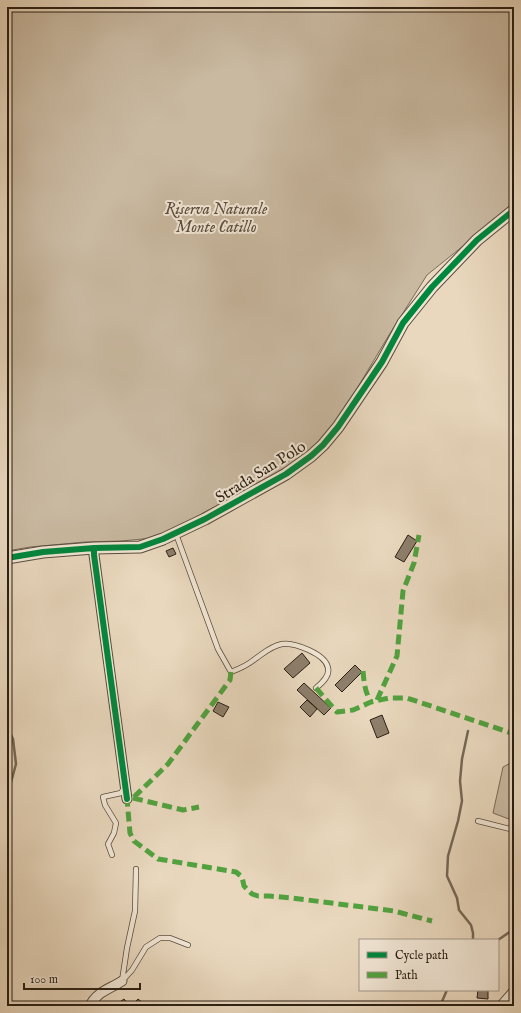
<svg xmlns="http://www.w3.org/2000/svg" width="521" height="1013" font-family="'IM FELL English',serif">
<rect width="100%" height="100%" fill="#e9d8be"/>
<filter id="stains"><feTurbulence type="fractalNoise" baseFrequency=".005" numOctaves="4"/><feColorMatrix values="0 0 0 0 .2 0 0 0 0 .09 0 0 0 0 .02 0 0 0 .5 -.17"/></filter>
<radialGradient id="worn" r=".72"><stop offset=".6" stop-color="#630" stop-opacity="0"/><stop offset="1" stop-color="#630" stop-opacity=".3"/></radialGradient>
<path fill="#c9b9a1" stroke="#7a6c5a" d="M7,7H514V205L427,275L389,335L334,427L311,451L282,471L179,526L153,538L121,541L85,542L30,547L7,551Z
M514,761V821L493,813L503,767Z"/>
<g fill="none" stroke-linecap="round" stroke-linejoin="round">
<path stroke="#766857" stroke-width="2.5" d="M7,726L13,739L16,764L7,797
M468,731L462,759L460,781L462,801L458,821L448,856L447,876L457,898L459,910L471,925L473,933V940
M498,940L514,929
M440,1006L447,990"/>
</g>
<path fill="#8d7f6c" stroke="#2a1f14" d="M408,535L417,541L404,562L395,557Z
M173,548L176,554L169,557L166,551Z
M302,653L310,663L293,678L284,669Z
M355,665L362,672L342,692L335,685Z
M304,683L331,708L324,715L297,690Z
M307,700L317,709L310,717L300,707Z
M218,702L229,707L223,717L213,711Z
M382,715L389,733L377,738L370,720Z
M478,990H488V999L477,998Z
M124,999L130,1006H114Z
M138,999L143,1003L140,1006H137L134,1003Z"/>
<g fill="none" stroke-linecap="round" stroke-linejoin="round">
<defs>
<path id="service" d="M176,534L218,649L231,672C239,669 248,665 255,659C264,653 271,646 282,644C294,642 326,654 328,668C330,676 322,683 316,688
M478,821L514,830
M112,855L108,844L114,833L116,823L105,805L103,797L121,793L124,788
M123,980L132,970L146,947L160,938H170L188,945
M122,981L127,948L135,911L136,869
M482,1006V1005"/>
<path id="minor" d="M94,548V555L127,799
M90,1006C96,992 110,989 122,981
M501,1006L514,991"/>
<path id="tertiary" d="M7,558L43,552L94,548L140,547L163,539L205,519L286,474L311,456L323,445L338,427L382,362L403,323L432,287L477,240L514,210"/>
</defs>
<use href="#service" stroke="#5a4d3e" stroke-width="6"/>
<use href="#minor" stroke="#5a4d3e" stroke-width="11"/>
<use href="#tertiary" stroke="#5a4d3e" stroke-width="13"/>
<use href="#service" stroke="#f1e6d5" stroke-width="4.5"/>
<use href="#minor" stroke="#f1e6d5" stroke-width="9"/>
<use href="#tertiary" stroke="#f1e6d5" stroke-width="11"/>
<path stroke="#51a23f" stroke-width="5" stroke-dasharray="10 5" stroke-linecap="butt" d="M363,671C364,683 365,692 371,702
M231,672L230,680L168,764L133,798L127,799L130,833L134,841L158,859L236,872L242,877L244,886L252,894L258,896H269L292,898L394,911L432,921
M316,688L337,712L353,710L371,702L389,698H407L514,734
M377,700L397,656L403,591L414,563L419,535
M133,798L183,810L199,807"/>
<defs>
<path id="cycleway" d="M94,548V555L127,799
M7,558L43,552L94,548L140,547L163,539L205,519L286,474L311,456L323,445L338,427L382,362L403,323L432,287L477,240L514,210"/>
</defs>
<use href="#cycleway" stroke="#f1e6d5" stroke-width="8"/>
<use href="#cycleway" stroke="#00873e" stroke-width="6"/>
</g>
<g text-anchor="middle" stroke-width="4" stroke-linejoin="round" paint-order="stroke">
<g font-size="16" font-style="italic" fill="#5a4d3e" stroke="#f1e6d5">
<text x="216" y="214">Riserva Naturale<tspan x="216" dy="18">Monte Catillo</tspan></text>
</g>
<g font-size="16" fill="#2a1f14" stroke="#f1e6d5">
<text transform="translate(260 471) rotate(-32)" y="6">Strada San Polo</text>
</g>
</g>
<rect width="521" height="1013" fill="none" stroke="#e9d8be" stroke-width="24"/>
<rect x="8" y="8" width="505" height="997" fill="none" stroke="#2a1f14" stroke-width="2"/>
<rect x="12" y="12" width="497" height="989" fill="none" stroke="#2a1f14"/>
<rect x="359" y="939" width="140" height="52" fill="#f1e6d5" stroke="#a19688"/>
<rect x="367" y="952" width="20" height="6" fill="#00873e" stroke="#a19688"/>
<text x="395" y="959" font-size="12" fill="#2a1f14">Cycle path</text>
<rect x="367" y="972" width="20" height="6" fill="#51a23f" stroke="#a19688"/>
<text x="395" y="979" font-size="12" fill="#2a1f14">Path</text>
<path d="M24 983v6h116v-6" fill="none" stroke="#2a1f14" stroke-width="2"/>
<text x="30" y="983" font-size="12" fill="#2a1f14" stroke="#f1e6d5" stroke-width="3" paint-order="stroke">100 m</text>
<rect width="100%" height="100%" filter="url(#stains)"/>
<rect width="100%" height="100%" fill="url(#worn)"/>
</svg>
